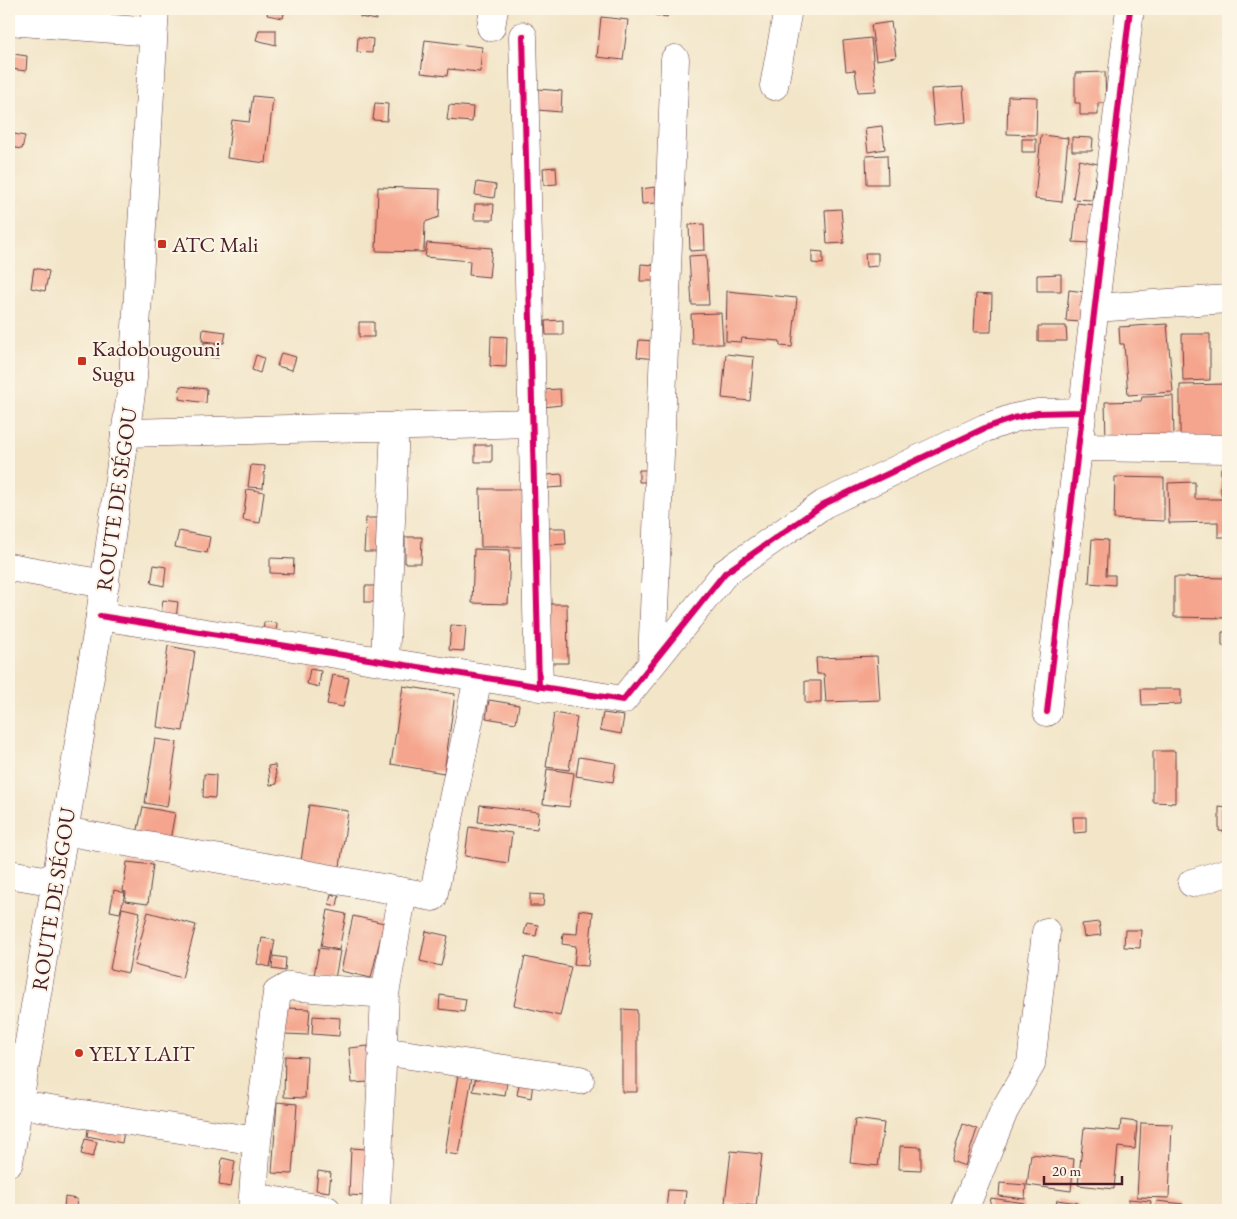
<svg xmlns="http://www.w3.org/2000/svg" width="1237" height="1219" font-family="'EB Garamond',serif">
<rect width="100%" height="100%" fill="#fcf5e5"/>
<filter id="ink" filterUnits="userSpaceOnUse"><feTurbulence type="fractalNoise" baseFrequency=".02" numOctaves="2"/><feDisplacementMap in="SourceGraphic" scale="10" xChannelSelector="R" yChannelSelector="G"/><feConvolveMatrix kernelMatrix="1 2 1 2 8 2 1 2 1" color-interpolation-filters="sRGB"/></filter>
<filter id="wash" filterUnits="userSpaceOnUse"><feTurbulence type="fractalNoise" baseFrequency=".0096" numOctaves="4" result="noise"/><feDisplacementMap in="SourceGraphic" scale="20" xChannelSelector="R" yChannelSelector="G"/><feGaussianBlur stdDeviation="1.12" result="paint"/><feColorMatrix in="noise" values="0 0 0 0 0 0 0 0 0 0 0 0 0 0 0 0 0 1.4 0 .05"/><feComposite in="paint" operator="in"/></filter>
<g filter="url(#wash)">
<rect width="100%" height="100%" fill="#f2e5c8"/>
<g id="blocks">
<path fill="#f5a58d" d="M268,9H285L283,18L267,15Z
M361,9H377L376,20L360,17Z
M656,9H669L667,17L655,15Z
M601,17L628,20L623,60L597,57Z
M891,22L896,57L876,60L871,25Z
M259,30H276V45L256,40Z
M358,37L373,39L372,53L357,52Z
M871,38L876,91L858,92L855,70L846,71L843,41Z
M425,40L482,47L480,72L448,69L447,76L421,73Z
M13,54L27,56L26,71L11,69Z
M1105,72L1106,103H1098V115H1080V103H1075V73Z
M963,87L966,122L934,125L931,89Z
M538,89L562,91L561,112L537,110Z
M253,96L273,98L266,163L227,158L232,120L249,122Z
M1008,96L1037,97L1036,135L1007,134Z
M375,103L388,104L387,121L373,120Z
M449,105L473,107L472,122L447,120Z
M882,126L885,149L868,152L865,128Z
M9,133L25,136L22,149L9,147Z
M1041,135L1068,138L1062,202L1035,199Z
M1072,137L1093,138L1092,151H1072Z
M1022,139H1036V152H1022Z
M887,155L888,184H867L866,156Z
M1079,160L1098,164L1092,200L1073,199Z
M556,167L557,184L544,185L543,168Z
M477,182L496,185L494,198L475,195Z
M378,187L440,189L439,217L425,222L424,252L376,251Z
M655,187L656,203L642,204L641,189Z
M1077,203L1094,205L1090,243L1073,242Z
M475,204H494L493,220H474Z
M841,209L844,243L827,244L825,210Z
M704,224L705,250L690,251L689,225Z
M427,243L492,248L489,277L469,275L470,261L425,257Z
M812,251L823,252V264L812,263Z
M865,253H878V266L866,267Z
M706,255L709,305H692L689,256Z
M641,264L655,265L654,281H640Z
M34,268L49,271L45,291L31,288Z
M1061,274V291H1037V275Z
M1069,290L1085,292L1082,322L1066,321Z
M727,291L797,298L792,347L780,346V341L742,338L741,342L726,341Z
M976,294L992,295L991,332H974Z
M721,313L723,344H692L691,314Z
M563,320V335H546L545,321Z
M359,322H374V337H359Z
M1167,324L1173,392L1128,395L1124,344H1120L1119,327Z
M1038,326H1066L1067,341H1038Z
M203,329L226,332L224,343L202,341Z
M1182,334H1210V380L1183,381Z
M491,336L507,337L506,367L490,366Z
M639,340L656,341L655,359L637,357Z
M204,342L220,344L218,358L203,356Z
M281,353L296,357L292,370L277,366Z
M726,354L754,357L750,401L722,398Z
M256,355L264,358L260,373L252,370Z
M1228,384V439L1180,436V385Z
M180,386L207,389L206,403L179,399Z
M560,389L561,405L543,407L542,390Z
M1173,396L1174,438L1106,439L1105,402L1141,401L1142,397Z
M475,445H492V462H475Z
M251,465L265,466L263,488L248,487Z
M1228,467V496H1221V468Z
M639,470H653L652,482H639Z
M562,474L563,487L547,488V475Z
M1115,477L1164,478V521L1114,519Z
M1195,482V499H1228V537H1218V522L1169,523L1168,483Z
M247,489L264,492L260,523L243,520Z
M480,489H523V547H481Z
M366,518H381L379,552H364Z
M549,528H565L566,544L549,545Z
M179,531L210,537L207,553L175,547Z
M405,537H422L421,563H405Z
M1092,539L1108,540L1106,575H1115V585L1089,583Z
M474,549L510,550L508,604L472,603Z
M270,558L294,559L293,574L270,573Z
M154,565L166,567L164,586L151,583Z
M1174,577L1228,578V618L1174,617Z
M365,586H377V602H365Z
M163,600L178,602L176,618L161,616Z
M550,604H567L568,663H550Z
M264,622L277,623L276,636L263,634Z
M451,625L466,626L464,651L449,650Z
M1222,632H1228V646H1222Z
M168,646L195,651L183,731L157,727Z
M877,656L880,700L826,702L824,674H817L816,658Z
M310,669L321,671L319,687L307,684Z
M333,675L349,678L343,707L327,704Z
M805,681H821V703H805Z
M403,686L455,694L444,773L391,764Z
M1141,689H1181V704L1142,705Z
M489,700L519,705L516,723L486,718Z
M554,713L577,717L569,770L546,767Z
M603,713L624,716L621,734L600,730Z
M155,739L177,742L167,807L145,803Z
M1153,751H1175V803L1153,802Z
M579,757L616,763L613,782L576,776Z
M275,765L277,784L270,785L268,766Z
M547,769L574,773L569,807L543,804Z
M204,774L216,775L215,798L203,797Z
M309,805L348,811L339,874L300,868Z
M480,805L539,812L537,829L478,822Z
M143,807L175,813L169,845L136,838Z
M1219,807L1228,808V832L1219,831Z
M1073,817H1086V832L1074,833Z
M469,827L512,833L508,863L465,856Z
M127,862L153,865L148,904L125,901L126,892L123,891Z
M114,890L125,893L120,913L110,911Z
M331,894L339,896L337,906L329,904Z
M530,894L544,895L543,906H530Z
M122,908L140,912L128,973L110,969Z
M328,910L346,914L339,950L321,946Z
M579,910L593,912L588,966L574,965L576,946L562,944L563,933L577,934Z
M148,912L196,925L182,978L134,965Z
M353,916L384,923L371,978L341,971Z
M1099,922L1101,935L1084,937L1082,924Z
M527,923L538,925L536,936L524,934Z
M1125,930H1141L1140,948L1124,947Z
M426,931L448,936L441,966L420,961Z
M262,938L275,940L270,967L257,964Z
M319,948L340,951L335,979L314,975Z
M273,956L286,958L285,971L272,969Z
M525,957L571,967L560,1016L514,1005Z
M440,995L466,999L464,1012L439,1009Z
M286,1008L310,1009L308,1035L285,1034Z
M622,1009L637,1010V1092H622Z
M313,1016L340,1018L339,1036L312,1034Z
M368,1046L370,1082L352,1083L349,1048Z
M285,1056L307,1057L305,1098L284,1097Z
M458,1074L472,1076L459,1155L445,1153Z
M476,1076L507,1081L505,1096L473,1091Z
M520,1080L533,1083L531,1098L517,1095Z
M277,1102L297,1104L292,1174L272,1173Z
M855,1119L884,1123L878,1166L850,1163Z
M1121,1120L1137,1122L1135,1149L1118,1147L1114,1189L1078,1185L1084,1128L1120,1131Z
M89,1123L124,1131L122,1143L87,1136Z
M1141,1123L1172,1124L1169,1198L1137,1197Z
M963,1124L977,1129L965,1166L951,1161Z
M85,1139L97,1142L93,1157L81,1154Z
M900,1146L921,1147V1170L899,1169Z
M351,1148L367,1149L365,1196L349,1195Z
M731,1151L762,1154L756,1206L725,1203Z
M1031,1154L1074,1159L1071,1191L1027,1185Z
M222,1158L235,1161L231,1187L219,1185Z
M318,1171L331,1173L329,1192L316,1190Z
M1000,1183L1026,1185L1025,1199L999,1196Z
M668,1190L686,1191L684,1210H666Z
M65,1197L77,1199L76,1209L64,1208Z
M991,1198L1024,1203L1023,1210H989Z
M1129,1199L1151,1201L1150,1210H1128Z
M1057,1200L1078,1203L1077,1210H1055Z
M1157,1201L1183,1204L1182,1210H1155Z"/>
</g>
</g>
<g filter="url(#ink)">
<use href="#blocks" fill-opacity="0" stroke="#633d43" stroke-width="1"/>
<g fill="none" stroke-linecap="round" stroke-linejoin="round">
<defs>
<path id="street" d="M9,21L153,32
M491,27L494,9
M523,36L539,687
M774,86L788,9
M1094,308L1228,299
M125,433L532,423
M1078,447L1228,449
M9,567L105,584
M100,616L623,700L725,573L824,504L985,428L1014,418L1038,413L1081,412
M385,662L395,426
M652,664L675,59
M1047,712L1130,9
M64,831L433,897L478,677
M9,874L56,882
M1192,883L1228,872
M382,1051L580,1080
M19,1104L257,1141
M254,1197L327,1210
M252,1210L257,1141L277,993L289,986L385,994
M376,1210L385,994L403,892
M964,1210L1004,1111L1031,1064L1046,932"/>
<path id="highway" d="M9,1162L100,616L133,378L155,9"/>
</defs>
<use href="#street" stroke="#633d43" stroke-width="29"/>
<use href="#highway" stroke="#633d43" stroke-width="29"/>
<use href="#street" stroke="#fff" stroke-width="28"/>
<use href="#highway" stroke="#fff" stroke-width="28"/>
<defs>
<path id="cycleway" d="M523,36L539,687
M100,616L623,700L725,573L824,504L985,428L1014,418L1038,413L1081,412
M1047,712L1130,9"/>
</defs>
<use href="#cycleway" stroke="#fcf5e5" stroke-width="9"/>
<use href="#cycleway" stroke="#d6006c" stroke-width="6"/>
</g>
</g>
<g fill="#c8321e" stroke="#fcf5e5" stroke-width="2">
<rect x="157" y="239" width="10" height="10" rx="2.5"/>
<rect x="77" y="356" width="10" height="10" rx="2.5"/>
<circle cx="79" cy="1053" r="5"/>
</g>
<g text-anchor="middle" stroke-width="4" stroke-linejoin="round" paint-order="stroke">
<g font-size="22" fill="#4a1f2b" stroke="#fcf5e5" text-anchor="start">
<text x="172" y="252">ATC Mali</text>
<text x="92" y="356">Kadobougouni<tspan x="92" dy="25">Sugu</tspan></text>
<text x="89" y="1061">YELY LAIT</text>
</g>
<g font-size="22" fill="#4a1f2b" stroke="#fcf5e5">
<text transform="translate(116 499) rotate(-82)" y="8">ROUTE DE SÉGOU</text>
<text transform="translate(53 899) rotate(-81)" y="8">ROUTE DE SÉGOU</text>
</g>
</g>
<rect width="1237" height="1219" fill="none" stroke="#fcf5e5" stroke-width="30"/>
<path d="M1044 1176v8h78v-8" fill="none" stroke="#4a1f2b" stroke-width="2.5"/>
<text x="1052" y="1176" font-size="15" fill="#4a1f2b" stroke="#fcf5e5" stroke-width="4" paint-order="stroke">20 m</text>
</svg>
